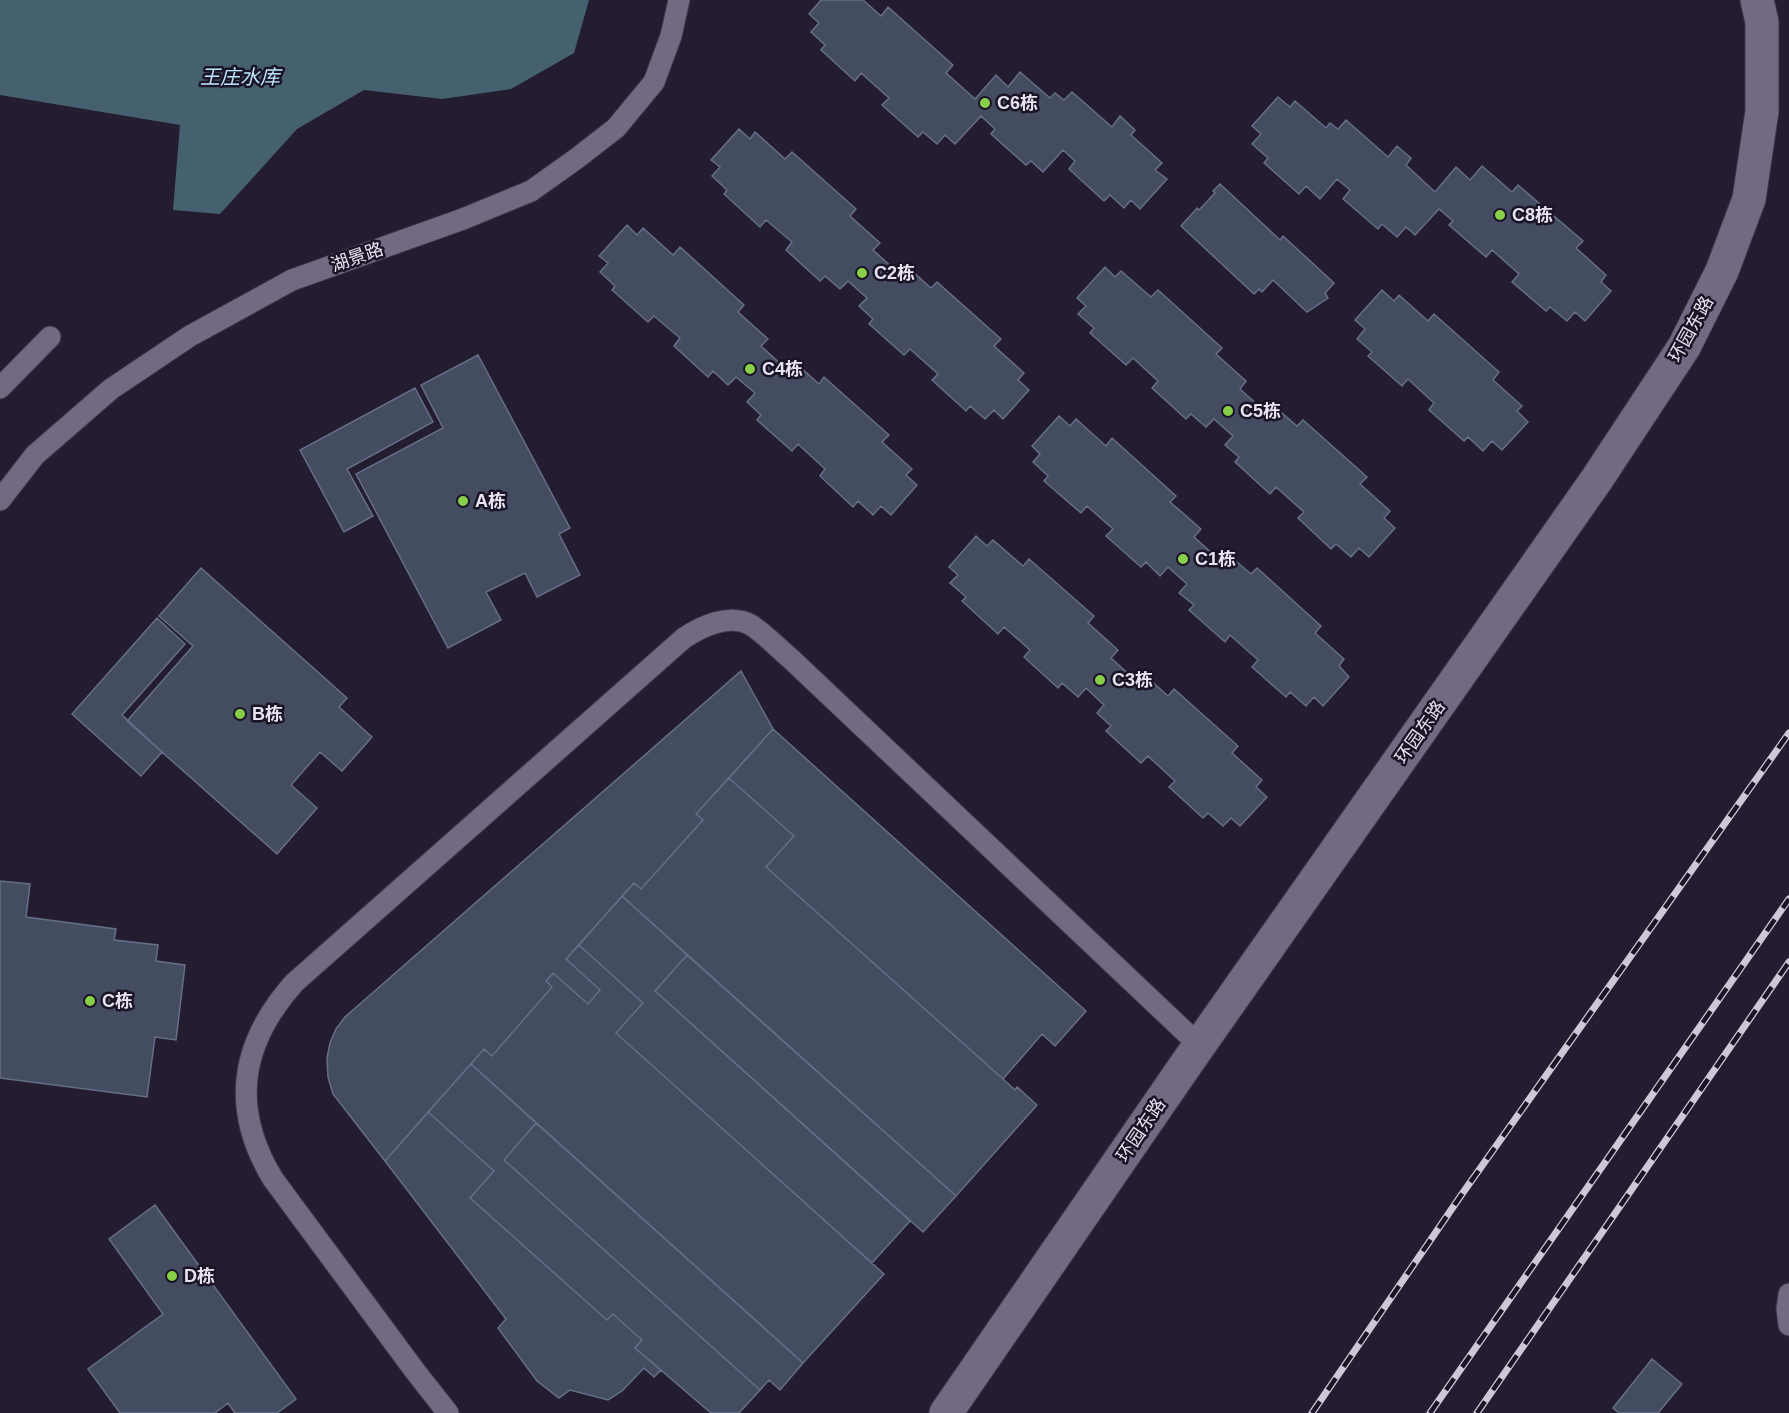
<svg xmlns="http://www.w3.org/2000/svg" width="1789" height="1413" font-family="Helvetica,'Noto Sans SC',sans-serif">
<rect width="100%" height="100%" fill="#241d31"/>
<path fill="#45606f" d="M0,0H589L574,53L511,89L442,99L364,90L297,129L220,214L173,210L180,125L0,95Z"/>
<path fill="#434c61" stroke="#656f86" stroke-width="1.5" d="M821,0H863L881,16L888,7L953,65L946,73L975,99L996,75L1008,87L1020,72L1050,98L1055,93L1064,100L1072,92L1112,127L1120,116L1135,130L1131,135L1162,163L1155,170L1167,179L1140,209L1131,200L1124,208L1110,195L1104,201L1069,169L1075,161L1063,150L1043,172L1031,161L1026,165L991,134L995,129L981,116L955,144L945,135L937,144L923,132L918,137L882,105L889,98L861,73L855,81L821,50L825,45L811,32L819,23L809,14Z
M1278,97L1290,107L1295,101L1326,128L1330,123L1338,129L1346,120L1388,157L1397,146L1411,158L1406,165L1435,192L1456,167L1470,180L1482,166L1512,192L1518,185L1583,241L1576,248L1606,275L1601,282L1611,291L1585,321L1575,312L1567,321L1550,307L1546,311L1512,282L1519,274L1492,250L1486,257L1449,225L1453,221L1439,209L1415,235L1406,227L1397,237L1382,224L1378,229L1343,199L1350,190L1337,179L1320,199L1306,186L1299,194L1264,163L1268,158L1252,144L1261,134L1252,126Z
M739,129L750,139L755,132L785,159L792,152L856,209L850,216L880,243L873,250L895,270L902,262L931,288L937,282L1001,339L994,346L1024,373L1018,380L1029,390L1003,419L994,410L985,419L970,406L966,411L932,380L938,374L910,349L904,355L869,324L873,319L859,306L867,298L848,281L840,289L825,276L820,281L786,250L792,242L766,220L760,227L724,194L727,190L712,176L720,167L711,160Z
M1220,184L1280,240L1283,236L1334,283L1325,293L1328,298L1307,312L1273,280L1262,292L1259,289L1254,294L1181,226L1197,208L1199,210L1215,193L1213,191Z
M627,225L637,235L643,228L673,255L680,247L744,305L738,312L768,339L761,346L783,366L790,358L819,384L824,377L889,435L882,442L912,469L906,475L917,485L891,515L881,506L873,515L858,501L853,507L820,476L825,469L798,444L792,451L757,420L761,415L747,402L755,393L736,377L728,385L713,371L708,377L674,346L680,338L654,316L648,322L612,290L615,286L600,272L608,263L599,256Z
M1105,267L1115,277L1121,271L1151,297L1158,290L1222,348L1216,354L1246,381L1240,389L1261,408L1268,401L1297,426L1303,420L1367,477L1360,484L1390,511L1384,518L1395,528L1369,557L1359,548L1351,557L1336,544L1331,549L1298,518L1304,512L1276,487L1270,494L1235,462L1239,457L1225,445L1233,436L1214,419L1206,427L1191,414L1186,419L1152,388L1158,381L1133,358L1126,365L1090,333L1094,328L1078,314L1086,306L1077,298Z
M1382,290L1394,301L1399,295L1428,321L1434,314L1499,372L1493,380L1522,406L1517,411L1528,422L1502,450L1492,441L1483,451L1468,437L1464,441L1429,410L1434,403L1408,379L1402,386L1368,356L1372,352L1357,339L1365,329L1355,320Z
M478,355L570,528L559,534L580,575L537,597L525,573L486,592L501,620L448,648L356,474L443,428L421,385Z
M415,388L433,422L347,469L373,516L344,532L300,450Z
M1059,416L1070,426L1076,419L1106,446L1112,438L1176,496L1170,502L1201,529L1194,537L1216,557L1222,549L1251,574L1257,568L1321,626L1315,633L1344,659L1339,666L1349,677L1323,706L1314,697L1306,706L1290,692L1286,697L1252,667L1258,660L1230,635L1225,642L1189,610L1194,605L1179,593L1187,584L1168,567L1160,576L1146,562L1141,567L1106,536L1113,529L1087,506L1081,513L1044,481L1048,476L1033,462L1040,454L1032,446Z
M976,536L987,546L993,540L1023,566L1029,559L1094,616L1088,623L1118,650L1111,658L1133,678L1139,670L1168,696L1174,689L1238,746L1232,753L1262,780L1256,787L1267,797L1240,826L1231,818L1223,826L1208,813L1203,818L1169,787L1175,781L1148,756L1141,763L1106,731L1111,726L1097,713L1104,705L1086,688L1078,697L1062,683L1058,688L1024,657L1030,650L1004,627L998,634L962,601L966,597L950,583L958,575L949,567Z
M201,568L347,698L339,707L372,737L342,771L320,752L291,785L317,808L277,854L127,721L193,646L159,616Z
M157,618L185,644L122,715L162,752L141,776L72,714Z
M741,671L773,729L696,814L703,820L641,889L634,883L566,959L600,990L588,1004L553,973L546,981L552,987L492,1056L484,1049L385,1161L333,1094L328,1077L327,1058L330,1043L336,1029L345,1017Z
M773,729L1086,1011L1055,1046L1042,1034L1003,1079L766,867L794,836L729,778Z
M729,778L794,836L766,867L1003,1079L1015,1090L1017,1087L1037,1105L956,1196L622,896L634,883L641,889L703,820L696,814Z
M0,881L30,884L26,917L116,929L114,940L158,945L156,961L185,965L176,1040L155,1037L147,1097L0,1078Z
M622,896L687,955L655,991L910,1221L872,1263L616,1033L643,1003L579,945Z
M579,945L643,1003L616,1033L884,1274L803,1363L471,1064L484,1049L492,1056L552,987L546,981L553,973L588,1004L600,990L566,959Z
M687,955L956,1196L923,1232L655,991Z
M471,1064L536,1123L504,1160L760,1390L739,1413H711L635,1348L642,1340L613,1314L607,1320L470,1198L494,1171L428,1112Z
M428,1112L494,1171L470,1198L607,1320L613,1314L642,1340L635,1348L661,1370L654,1377L644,1368L622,1391L608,1400L570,1390L559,1398L537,1381L498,1328L506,1319L385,1161Z
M536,1123L803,1363L780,1390L769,1380L760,1390L504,1160Z
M155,1205L296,1399L277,1413H235L228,1403L215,1413H120L88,1369L163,1314L109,1239Z
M1652,1359L1682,1384L1658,1413H1619L1613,1408Z"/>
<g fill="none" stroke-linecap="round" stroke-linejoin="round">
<defs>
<path id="service" d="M0,388L50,337
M0,500L35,455L111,389L190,336L292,280L463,219L531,191L576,159L616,128L654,82L671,36L679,0
M1789,1294L1787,1309L1789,1325
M448,1413L415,1371L273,1179C230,1108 240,1044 294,983L684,638C702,626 730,613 751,625C765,634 778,648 791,659L1199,1045"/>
<path id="tertiary" d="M946,1413L1189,1060L1597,479L1684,347L1722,271L1749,199L1762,111V22L1757,0"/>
</defs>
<use href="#service" stroke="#3e3748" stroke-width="23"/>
<use href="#tertiary" stroke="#3e3748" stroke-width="35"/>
<use href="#service" stroke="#726a82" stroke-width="21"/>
<use href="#tertiary" stroke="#726a82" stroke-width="33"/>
<defs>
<path id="rail" d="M1312,1413L1462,1194L1789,733
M1430,1413L1789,899
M1477,1413L1789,962"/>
</defs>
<use href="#rail" stroke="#cdc8d6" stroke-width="7"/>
<use href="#rail" stroke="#1b1427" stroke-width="4.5" stroke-dasharray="14" stroke-linecap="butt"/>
</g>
<g fill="#88cf49" stroke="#1b1427" stroke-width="2">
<circle cx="985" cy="103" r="6"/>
<circle cx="1500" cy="215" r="6"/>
<circle cx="862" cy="273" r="6"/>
<circle cx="750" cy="369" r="6"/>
<circle cx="1228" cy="411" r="6"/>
<circle cx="463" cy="501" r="6"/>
<circle cx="1183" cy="559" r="6"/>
<circle cx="1100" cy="680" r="6"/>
<circle cx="240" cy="714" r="6"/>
<circle cx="90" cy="1001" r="6"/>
<circle cx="172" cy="1276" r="6"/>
</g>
<g text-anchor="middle" stroke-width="5" stroke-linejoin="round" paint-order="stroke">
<g font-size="18" font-weight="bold" fill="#e7e3f0" stroke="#1b1427" text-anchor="start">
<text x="997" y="109">C6栋</text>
<text x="1512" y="221">C8栋</text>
<text x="874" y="279">C2栋</text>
<text x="762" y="375">C4栋</text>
<text x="1240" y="417">C5栋</text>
<text x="475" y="507">A栋</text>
<text x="1195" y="565">C1栋</text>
<text x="1112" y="686">C3栋</text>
<text x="252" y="720">B栋</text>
<text x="102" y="1007">C栋</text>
<text x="184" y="1282">D栋</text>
</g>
<g font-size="18" fill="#e7e3f0" stroke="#1b1427">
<text transform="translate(357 257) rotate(-19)" y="6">湖景路</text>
<text transform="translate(1691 329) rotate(-61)" y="6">环园东路</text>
<text transform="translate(1420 732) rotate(-55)" y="6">环园东路</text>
<text transform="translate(1141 1130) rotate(-56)" y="6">环园东路</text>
</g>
<g font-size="20" font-style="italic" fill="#bbe6ff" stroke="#1b1427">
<text x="240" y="84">王庄水库</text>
</g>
</g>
</svg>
